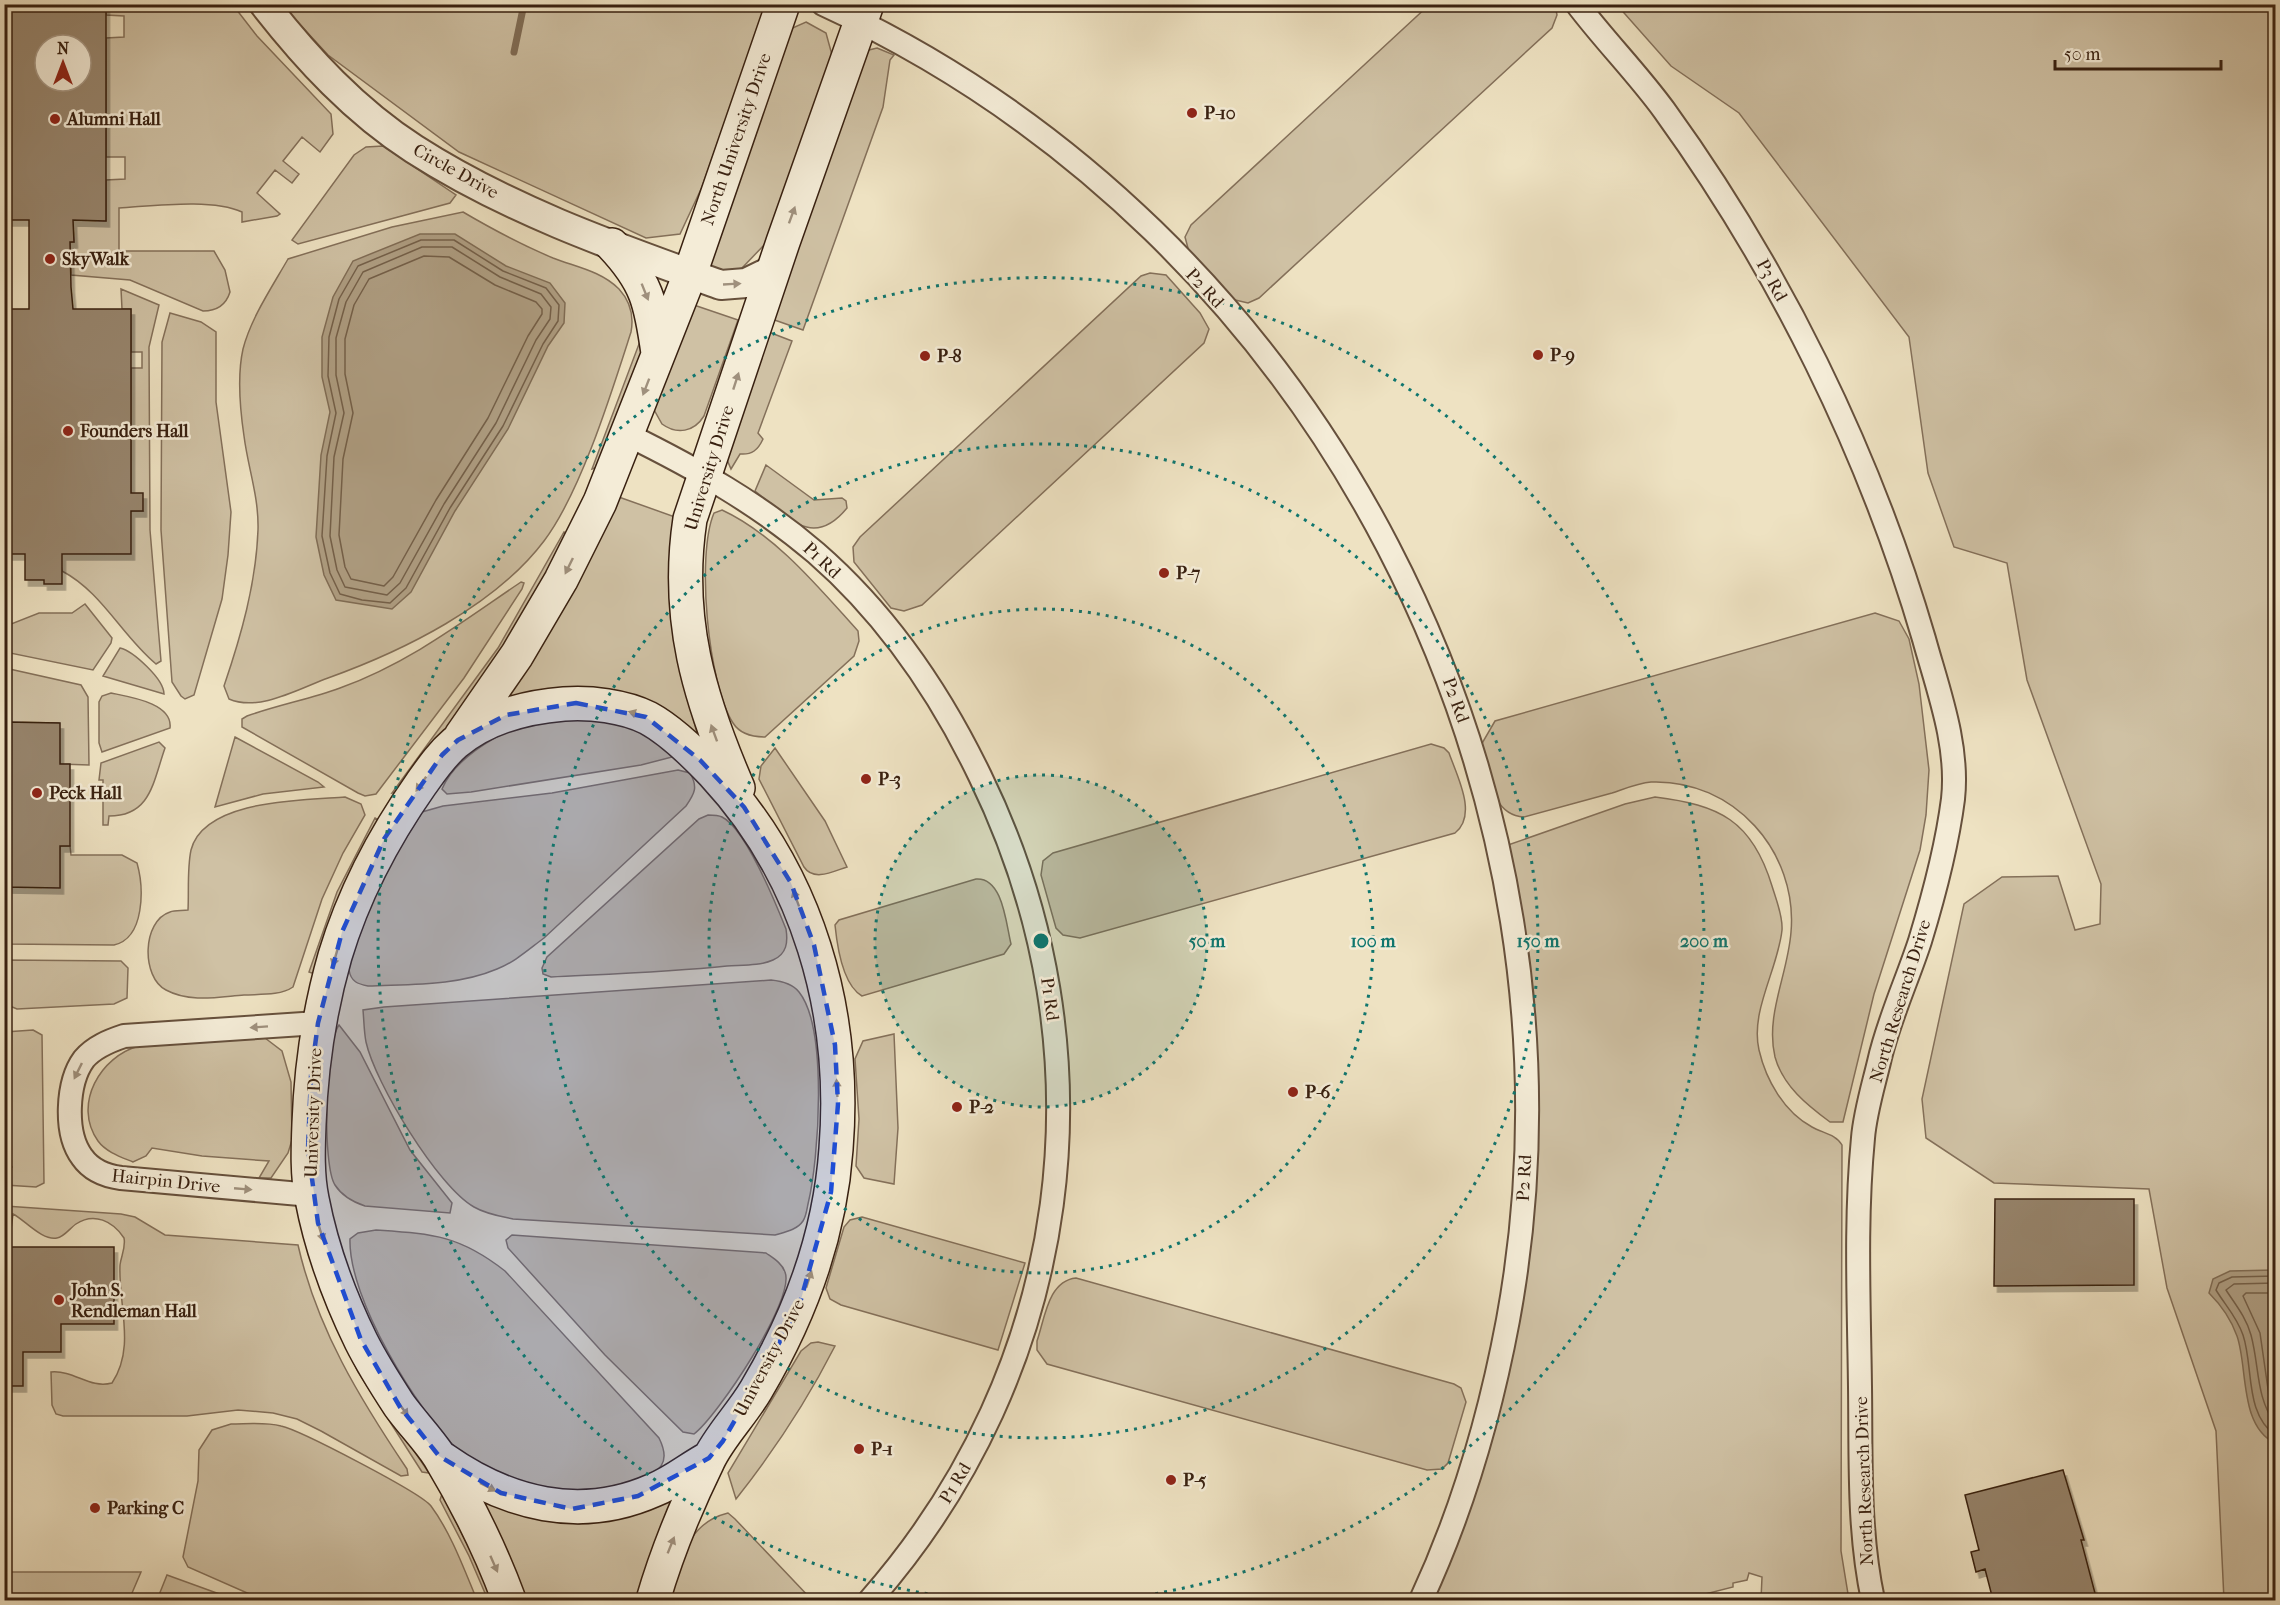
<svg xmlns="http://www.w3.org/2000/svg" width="2280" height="1605" font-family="'IM FELL French Canon',serif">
<defs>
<filter id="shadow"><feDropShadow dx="3.5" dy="6" stdDeviation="0" flood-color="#0004"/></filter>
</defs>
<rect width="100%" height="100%" fill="#eee2c2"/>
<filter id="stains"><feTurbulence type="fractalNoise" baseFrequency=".00333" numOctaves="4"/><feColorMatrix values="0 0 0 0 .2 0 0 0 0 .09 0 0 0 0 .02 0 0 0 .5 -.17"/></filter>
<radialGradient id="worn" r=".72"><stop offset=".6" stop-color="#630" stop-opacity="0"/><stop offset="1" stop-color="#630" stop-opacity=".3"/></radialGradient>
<path fill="#cfc1a4" stroke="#84705a" stroke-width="1.5" d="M106,5H233L257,36L331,114L333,134L320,152L302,137L283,161L299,174L292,183L275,170L257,193L280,214L277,216L242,222V212C212,198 153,206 119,208V251H214L225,270L230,292C226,305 216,311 203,311L130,280L71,275L70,242H74L73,225L70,220L106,221V180L125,179V157H106V38L124,37V16L106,15Z
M282,5H766L702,187L680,234L646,238L459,152L328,55Z
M1429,5H1555L1557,15L1552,28L1259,298L1248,303L1231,299L1189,252L1185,237L1191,225Z
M1617,5H2275V1600H2224L2216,1431L2167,1288L2149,1189L1994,1183L1926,1138L1922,1099L1964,904L2002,877L2058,876L2075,930L2100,924L2101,884L2027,680L2007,563L1954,547L1928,473L1909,337L1739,113L1671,66Z
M806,22L826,33L832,55L766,243L742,268L730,272H707L788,30Z
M877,48L894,55L890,60L883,107L803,330L766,317L861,56L869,50Z
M383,146L456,195L450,203L298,244L292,240L354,155L366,147Z
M463,212C492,229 522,245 553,258C576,267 601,271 619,289C630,301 634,316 631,332C612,391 581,492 544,541C495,606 403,651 328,678C298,689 259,712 229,699L224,686C241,636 256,584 258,530C259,497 248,468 244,436C240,409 237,376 243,349C251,318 272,287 288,259L392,227Z
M1150,273L1166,275L1200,313L1209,329L1204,343L922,605L904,611L891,608L854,562L853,547L860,537L1141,276Z
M121,289L159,305L149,347L150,530L161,661L156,664C122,636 102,592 62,571L59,554L131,511H143L131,493V368H142V352H131V309H122Z
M688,303L738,320L704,416C694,432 677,435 662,424L653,408Z
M170,313L201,322L216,332V402L231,512L228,555L222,599L194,695L185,699L181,696L172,682L161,530L162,342Z
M766,331L792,341L758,433L763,439C758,450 752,455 740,454L731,469L725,455Z
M642,336L644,345L601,466L592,469Z
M766,465L814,500L842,498L846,501L847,508C812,551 786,515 755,491Z
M616,496L675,517L676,652L698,737L503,699Z
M722,510C776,535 819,588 858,631L859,641L854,656L765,737C753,737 740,734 733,723C708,684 696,555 714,513Z
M564,532L570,535L507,646L401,792L392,793L498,648Z
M521,582L524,583L522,589L464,678L376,794L365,796L358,793L242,727V719L247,716C278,705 310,699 340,688C409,663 462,622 521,582Z
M85,604L112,638L111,643L93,670L5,652V637L11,624L39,613H72Z
M1875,613L1899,621L1909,639L1919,684L1929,770L1926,815L1920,850L1874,994L1843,1122H1830C1807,1105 1783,1086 1775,1057C1765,1015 1788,974 1791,932C1798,852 1734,779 1651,782C1638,783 1624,789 1612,793C1582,801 1553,809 1524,817C1490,815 1489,772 1481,745L1495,721Z
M120,648C133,651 164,679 164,694L103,676Z
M5,668L81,685L88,697L89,765L60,764L59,723L5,722Z
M111,693C130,697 173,703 170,728L102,752L99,743V702L102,696Z
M571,717C598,720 660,728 672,757L641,765L471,792L447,794L442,789C454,760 493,736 521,726C536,721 555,720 571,717Z
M235,737L318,782L324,787L263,794L215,807Z
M159,742L165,748C153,782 151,816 109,816L108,825H103V780H99L101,763Z
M1431,744L1444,748L1449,753C1457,776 1478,815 1455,833L1080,938L1063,935L1056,928L1041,875L1043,861L1053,853Z
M775,748L825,821L847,867C834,871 814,882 804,867L759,779L761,766Z
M678,770L690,773C698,787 695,793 686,806L544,938C529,949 515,962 497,969C457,986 411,984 368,986C358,984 351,982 349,970C343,940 404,840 422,812L443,806L552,793Z
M345,797L361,804L365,815L343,853L322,899L293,987C280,996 259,994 244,995C218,997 190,1003 166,990C141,977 142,921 170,912C175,910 183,911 188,910C189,892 187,869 191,850C204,799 305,800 345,797Z
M1655,797C1719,805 1752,820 1772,886C1776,899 1783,916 1782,930C1778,969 1750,1011 1759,1050C1766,1080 1784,1112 1812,1127C1822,1133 1836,1134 1842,1145L1841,1551L1849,1600H1761L1762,1577L1749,1573L1747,1580L1733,1583V1587L1682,1600H1435L1495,1429L1527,1274L1535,1185L1537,1117L1528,952L1508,845L1625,804Z
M708,815C713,815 718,815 722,817C745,828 776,904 786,929C788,942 787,954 773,960C760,966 742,965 727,966C669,972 610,974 551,977L543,974L542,968L547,957L699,819Z
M375,818L380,821L315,974L309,972L337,892Z
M60,846H70L71,855H122L137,863C144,888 145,938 114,945L5,944V887H60Z
M976,879C1003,877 1006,924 1011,944L1004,954L862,996C843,985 837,945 835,925L839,920Z
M4,960L121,961L128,968L127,998L114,1004L17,1009L5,1004Z
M771,980C781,981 792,983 799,992C828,1028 819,1159 808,1204C807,1209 806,1217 803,1221C797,1230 785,1232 775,1235L513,1219C499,1216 486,1214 474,1207C438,1187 375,1083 366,1042C364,1032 364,1021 363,1010L384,1007Z
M339,1025L360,1052L410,1150L452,1203L450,1213L365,1206C353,1202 342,1196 335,1185C322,1165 325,1044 339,1025Z
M33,1030L42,1035L44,1183L36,1187L5,1185V1176L12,1167L5,1158V1032Z
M894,1034L898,1128L894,1184L864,1178L856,1166L859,1119L855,1059L863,1041Z
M265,1038L282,1051L291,1082L292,1140L288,1153L271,1178H259L269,1161L202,1156L152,1148L146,1156L133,1162C121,1157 106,1152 98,1141C72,1104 101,1056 139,1046Z
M5,1206L121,1214L135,1217L165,1235L298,1245C317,1329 360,1399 407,1469L408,1475L401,1476L321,1431L297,1419L273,1413L238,1410L187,1416H63L56,1414L52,1405L51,1372C75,1370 89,1389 112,1383C136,1347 118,1305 120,1265C121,1256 126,1248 124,1238C113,1221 94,1212 76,1224C70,1228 64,1237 57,1238C42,1241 25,1220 13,1214L5,1276Z
M862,1217L1025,1263L998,1350L841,1305L830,1299L826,1288L844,1227L850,1220Z
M376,1230C433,1234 459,1235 505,1271L659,1438C672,1464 659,1471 638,1482C633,1485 627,1489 621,1491C604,1495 580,1491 562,1491C550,1491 531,1495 521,1490C504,1482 473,1464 459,1451C417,1411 348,1298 350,1239L358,1233Z
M512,1235L766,1253C773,1258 782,1263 785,1272C796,1299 717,1417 694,1434L683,1432L605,1355L508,1248L506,1240Z
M314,1268L382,1403L429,1473L422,1472L358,1372L331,1316Z
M1076,1278L1454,1384L1461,1388L1466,1402L1448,1463L1442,1469L1427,1470L1047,1364L1037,1350V1341C1045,1318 1048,1281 1076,1278Z
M818,1342L835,1346C807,1401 774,1451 736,1499L728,1473L801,1351L811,1343Z
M231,1424C247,1424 265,1422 281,1426C300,1430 421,1493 431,1506C451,1533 464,1569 477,1600H263L188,1567L183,1557L198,1481L199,1450L212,1430Z
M442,1494L495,1600H488L469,1556L440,1500Z
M674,1498L638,1600H523L482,1501L528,1517L579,1524Z
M728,1513L735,1519L812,1600H669C682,1563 684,1524 728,1513Z
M5,1572H141L129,1600H5Z
M167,1575L236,1600H157Z"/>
<path fill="#b0a085" stroke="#806d56" stroke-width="1.5" d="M420,234H455L506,266L550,283L565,303L564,323L548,346L508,429L455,511L411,592L392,609L336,600L324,575L316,537L321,455L330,412L322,377V337L333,297L353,261Z
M2275,1270H2276L2275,1443C2239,1426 2248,1367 2237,1336C2231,1319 2222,1306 2209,1293L2213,1279L2230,1271Z"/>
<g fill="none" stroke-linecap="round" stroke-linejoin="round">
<path stroke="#74604a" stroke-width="1.5" d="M421,240H454L503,271L546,288L559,305L558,321L543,344L503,426L450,508L406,588L390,603L362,600L340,594L330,573L322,536L327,456L336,413L328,376L329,337L339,299L358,266Z
M422,247H452L500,277L541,294L551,307L550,319L536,340L496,423L444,504L400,583L387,595L345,587L337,570L330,536L334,457L344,413L336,375V338L346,302L363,272Z
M424,256L449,257L495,285L536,302L542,309V314L528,336L488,418L436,500L393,577L384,586L351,579L345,567L339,535L343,459L353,413L345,374V339L354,305L369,279Z
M2276,1276L2232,1277L2219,1283L2216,1290C2225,1305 2237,1317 2243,1335C2254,1368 2244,1413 2276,1436
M2276,1283L2234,1284L2226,1290C2235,1304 2246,1317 2251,1335C2260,1369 2255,1395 2276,1426
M2276,1293H2246L2243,1296L2260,1333L2269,1396L2276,1410"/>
<path stroke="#806d56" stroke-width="7" d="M514,52L524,4"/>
</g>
<path fill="#97856d" stroke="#382010" stroke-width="1.5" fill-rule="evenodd" filter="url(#shadow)" d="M4,4H106V221L73,220L74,242H70L71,287L73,309H131V493H143V511H131V554H62V584H44V580H25V554H4V309H29V220H4ZM45,45H81V81H45Z
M4,722L60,723V764H70V846H60V888L4,887Z
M1995,1199H2134V1285L1994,1286Z
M6,1247H114V1324H61V1352H23V1386H4Z
M2063,1470L2084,1540H2081L2096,1597L2082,1600H1993L1985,1569L1976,1572L1971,1552L1979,1550L1965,1495Z"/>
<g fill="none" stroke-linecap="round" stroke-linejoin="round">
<defs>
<path id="minor" d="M823,4C1318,231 1606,785 1508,1320C1490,1416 1462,1512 1421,1600
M1577,4C1605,41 1637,73 1664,110C1779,269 1869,451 1924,639C1938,690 1959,745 1953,799C1947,846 1934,895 1920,941C1907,981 1888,1021 1879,1062C1873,1087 1865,1113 1863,1138C1855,1220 1859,1304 1860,1387C1861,1458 1858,1530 1873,1600
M628,435C695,468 759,504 816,553C886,614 940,693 980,776C1115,1052 1073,1369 870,1600
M311,1195L121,1178C106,1176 91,1170 82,1157C64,1133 67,1082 84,1059C94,1047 109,1041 124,1036L318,1023"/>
<path id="tertiary" d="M264,4C307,59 355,111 414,149C509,210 615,247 721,285L746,283L773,270"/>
<path id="secondary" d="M612,245C647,282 651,303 658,353
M461,736L517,655L561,580L600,502L690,274L783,4
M738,788C699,698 675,618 690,519L783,242L867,4
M443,1459C507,1504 580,1523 654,1490C674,1482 690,1468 709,1458
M509,1600C491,1551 466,1501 439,1456C427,1438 412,1423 399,1405C386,1385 372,1363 361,1341C340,1298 321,1246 312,1199C307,1175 308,1149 309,1124C311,1066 319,1012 335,956C354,893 383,838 421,784C431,770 441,755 455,743C485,718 526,707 564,704C590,702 624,706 648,718C672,731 695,754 713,773C808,875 847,1011 836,1149C830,1235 800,1316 756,1390C742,1414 719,1437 708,1461C686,1506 667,1552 653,1600"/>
</defs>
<use href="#minor" stroke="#66503c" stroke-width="26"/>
<use href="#tertiary" stroke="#66503c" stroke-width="32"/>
<use href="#secondary" stroke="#382010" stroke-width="36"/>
<use href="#minor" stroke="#f4ecd7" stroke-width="22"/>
<use href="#tertiary" stroke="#f4ecd7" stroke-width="28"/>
<use href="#secondary" stroke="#f4ecd7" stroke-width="33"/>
</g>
<defs><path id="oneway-solid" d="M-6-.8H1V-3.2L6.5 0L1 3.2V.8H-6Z" transform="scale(1.5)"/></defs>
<g fill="#9f907d">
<use href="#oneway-solid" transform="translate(792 215) rotate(-70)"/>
<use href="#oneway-solid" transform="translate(732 284) rotate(-3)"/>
<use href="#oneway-solid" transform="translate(645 292) rotate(68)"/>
<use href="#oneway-solid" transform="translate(736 381) rotate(-72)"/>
<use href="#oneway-solid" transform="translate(646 387) rotate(111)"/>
<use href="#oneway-solid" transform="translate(569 566) rotate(116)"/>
<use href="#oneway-solid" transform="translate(637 714) rotate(-163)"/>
<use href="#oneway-solid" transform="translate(714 733) rotate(-110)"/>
<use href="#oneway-solid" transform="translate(421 784) rotate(125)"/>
<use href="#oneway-solid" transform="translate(796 898) rotate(-110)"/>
<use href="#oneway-solid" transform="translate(335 958) rotate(106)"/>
<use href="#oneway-solid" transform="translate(259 1027) rotate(176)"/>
<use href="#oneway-solid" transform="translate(78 1071) rotate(116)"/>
<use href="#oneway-solid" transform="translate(837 1088) rotate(-93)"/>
<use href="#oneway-solid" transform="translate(243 1189) rotate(5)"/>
<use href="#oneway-solid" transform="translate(321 1233) rotate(73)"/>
<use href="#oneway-solid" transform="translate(809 1279) rotate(-72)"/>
<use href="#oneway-solid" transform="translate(403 1409) rotate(54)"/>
<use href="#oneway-solid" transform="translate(488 1487) rotate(27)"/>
<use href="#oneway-solid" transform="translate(671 1545) rotate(-68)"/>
<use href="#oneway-solid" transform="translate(494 1564) rotate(66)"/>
</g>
<path fill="#1d4ed8" fill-opacity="0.2" stroke="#1d4ed8" stroke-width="4.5" stroke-dasharray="12 8" stroke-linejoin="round" d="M576,703L646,717L700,760L744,807L791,883L814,945L835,1045L838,1104L831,1192L798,1310L723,1441L709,1458L638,1496L572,1509L501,1493L439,1456L400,1407L361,1340L318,1223L308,1149L311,1076L318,1023L342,932L384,839L442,755L458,740L506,715Z"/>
<circle cx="1041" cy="941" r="166" fill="#0f766e" fill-opacity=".12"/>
<g fill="none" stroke="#0f766e" stroke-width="3" stroke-dasharray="3 6">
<circle cx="1041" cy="941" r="166"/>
<circle cx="1041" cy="941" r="332"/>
<circle cx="1041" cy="941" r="497"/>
<path d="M972 1600A663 663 0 1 1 1110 1600"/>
</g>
<g fill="#8f2418" stroke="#f4ecd7" stroke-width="2">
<circle cx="1192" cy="113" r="6"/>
<circle cx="55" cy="119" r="6"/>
<circle cx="50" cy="259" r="6"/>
<circle cx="1538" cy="355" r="6"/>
<circle cx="925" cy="356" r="6"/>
<circle cx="68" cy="431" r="6"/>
<circle cx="1164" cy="573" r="6"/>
<circle cx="866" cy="779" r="6"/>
<circle cx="37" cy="793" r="6"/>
<circle cx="1293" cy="1092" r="6"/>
<circle cx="957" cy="1107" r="6"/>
<circle cx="59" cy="1300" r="6"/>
<circle cx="859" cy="1449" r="6"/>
<circle cx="1171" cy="1480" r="6"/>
<circle cx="95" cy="1508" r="6"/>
</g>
<g text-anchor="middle" stroke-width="5" stroke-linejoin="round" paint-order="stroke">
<g font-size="18" font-weight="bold" fill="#382010" stroke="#f4ecd7" text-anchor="start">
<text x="1204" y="119">P-10</text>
<text x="67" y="125">Alumni Hall</text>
<text x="62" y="265">SkyWalk</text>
<text x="1550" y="361">P-9</text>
<text x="937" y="362">P-8</text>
<text x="80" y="437">Founders Hall</text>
<text x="1176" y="579">P-7</text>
<text x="878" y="785">P-3</text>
<text x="49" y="799">Peck Hall</text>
<text x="1305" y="1098">P-6</text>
<text x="969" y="1113">P-2</text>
<text x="71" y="1296">John S.<tspan x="71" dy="21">Rendleman Hall</tspan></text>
<text x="871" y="1455">P-1</text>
<text x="1183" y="1486">P-5</text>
<text x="107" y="1514">Parking C</text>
</g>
<g font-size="18" fill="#382010" stroke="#f4ecd7">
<text transform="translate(736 139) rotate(-71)" y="6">North University Drive</text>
<text transform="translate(456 171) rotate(29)" y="6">Circle Drive</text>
<text transform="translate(1772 280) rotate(61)" y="6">P3 Rd</text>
<text transform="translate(1205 288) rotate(47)" y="6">P2 Rd</text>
<text transform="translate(709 468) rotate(-73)" y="6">University Drive</text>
<text transform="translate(822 560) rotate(43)" y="6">P1 Rd</text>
<text transform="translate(1456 700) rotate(70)" y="6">P2 Rd</text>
<text transform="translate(1050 999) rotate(82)" y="6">P1 Rd</text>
<text transform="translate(1900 1001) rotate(-73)" y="6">North Research Drive</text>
<text transform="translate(313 1113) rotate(-88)" y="6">University Drive</text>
<text transform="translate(1524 1178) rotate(-87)" y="6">P2 Rd</text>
<text transform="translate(166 1181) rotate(6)" y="6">Hairpin Drive</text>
<text transform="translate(769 1358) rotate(-62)" y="6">University Drive</text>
<text transform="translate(1864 1481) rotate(-92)" y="6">North Research Drive</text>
<text transform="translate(955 1483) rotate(-59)" y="6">P1 Rd</text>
</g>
</g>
<circle cx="1041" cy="941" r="9" fill="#0f766e" stroke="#f4ecd7" stroke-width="3"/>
<g font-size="18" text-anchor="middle" font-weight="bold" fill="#0f766e" stroke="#f4ecd7" stroke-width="5" stroke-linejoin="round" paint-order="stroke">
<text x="1207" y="947">50 m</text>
<text x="1373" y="947">100 m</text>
<text x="1538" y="947">150 m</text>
<text x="1704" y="947">200 m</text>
</g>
<rect width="2280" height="1605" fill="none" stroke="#eee2c2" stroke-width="24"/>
<rect x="6" y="6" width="2268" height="1593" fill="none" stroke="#382010" stroke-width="3"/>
<rect x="12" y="12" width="2256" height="1581" fill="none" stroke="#382010" stroke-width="1.5"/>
<g transform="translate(63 63)"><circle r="28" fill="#f4ecd7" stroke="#a99a87" stroke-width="1.5"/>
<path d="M0-4.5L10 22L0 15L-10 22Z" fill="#8f2418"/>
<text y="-9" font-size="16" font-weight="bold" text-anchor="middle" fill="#382010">N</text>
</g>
<path d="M2055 60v9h166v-9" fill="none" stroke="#382010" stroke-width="3"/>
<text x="2064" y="60" font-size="18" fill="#382010" stroke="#f4ecd7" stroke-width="4.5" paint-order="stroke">50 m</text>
<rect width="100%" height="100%" filter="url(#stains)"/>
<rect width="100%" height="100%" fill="url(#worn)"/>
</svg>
